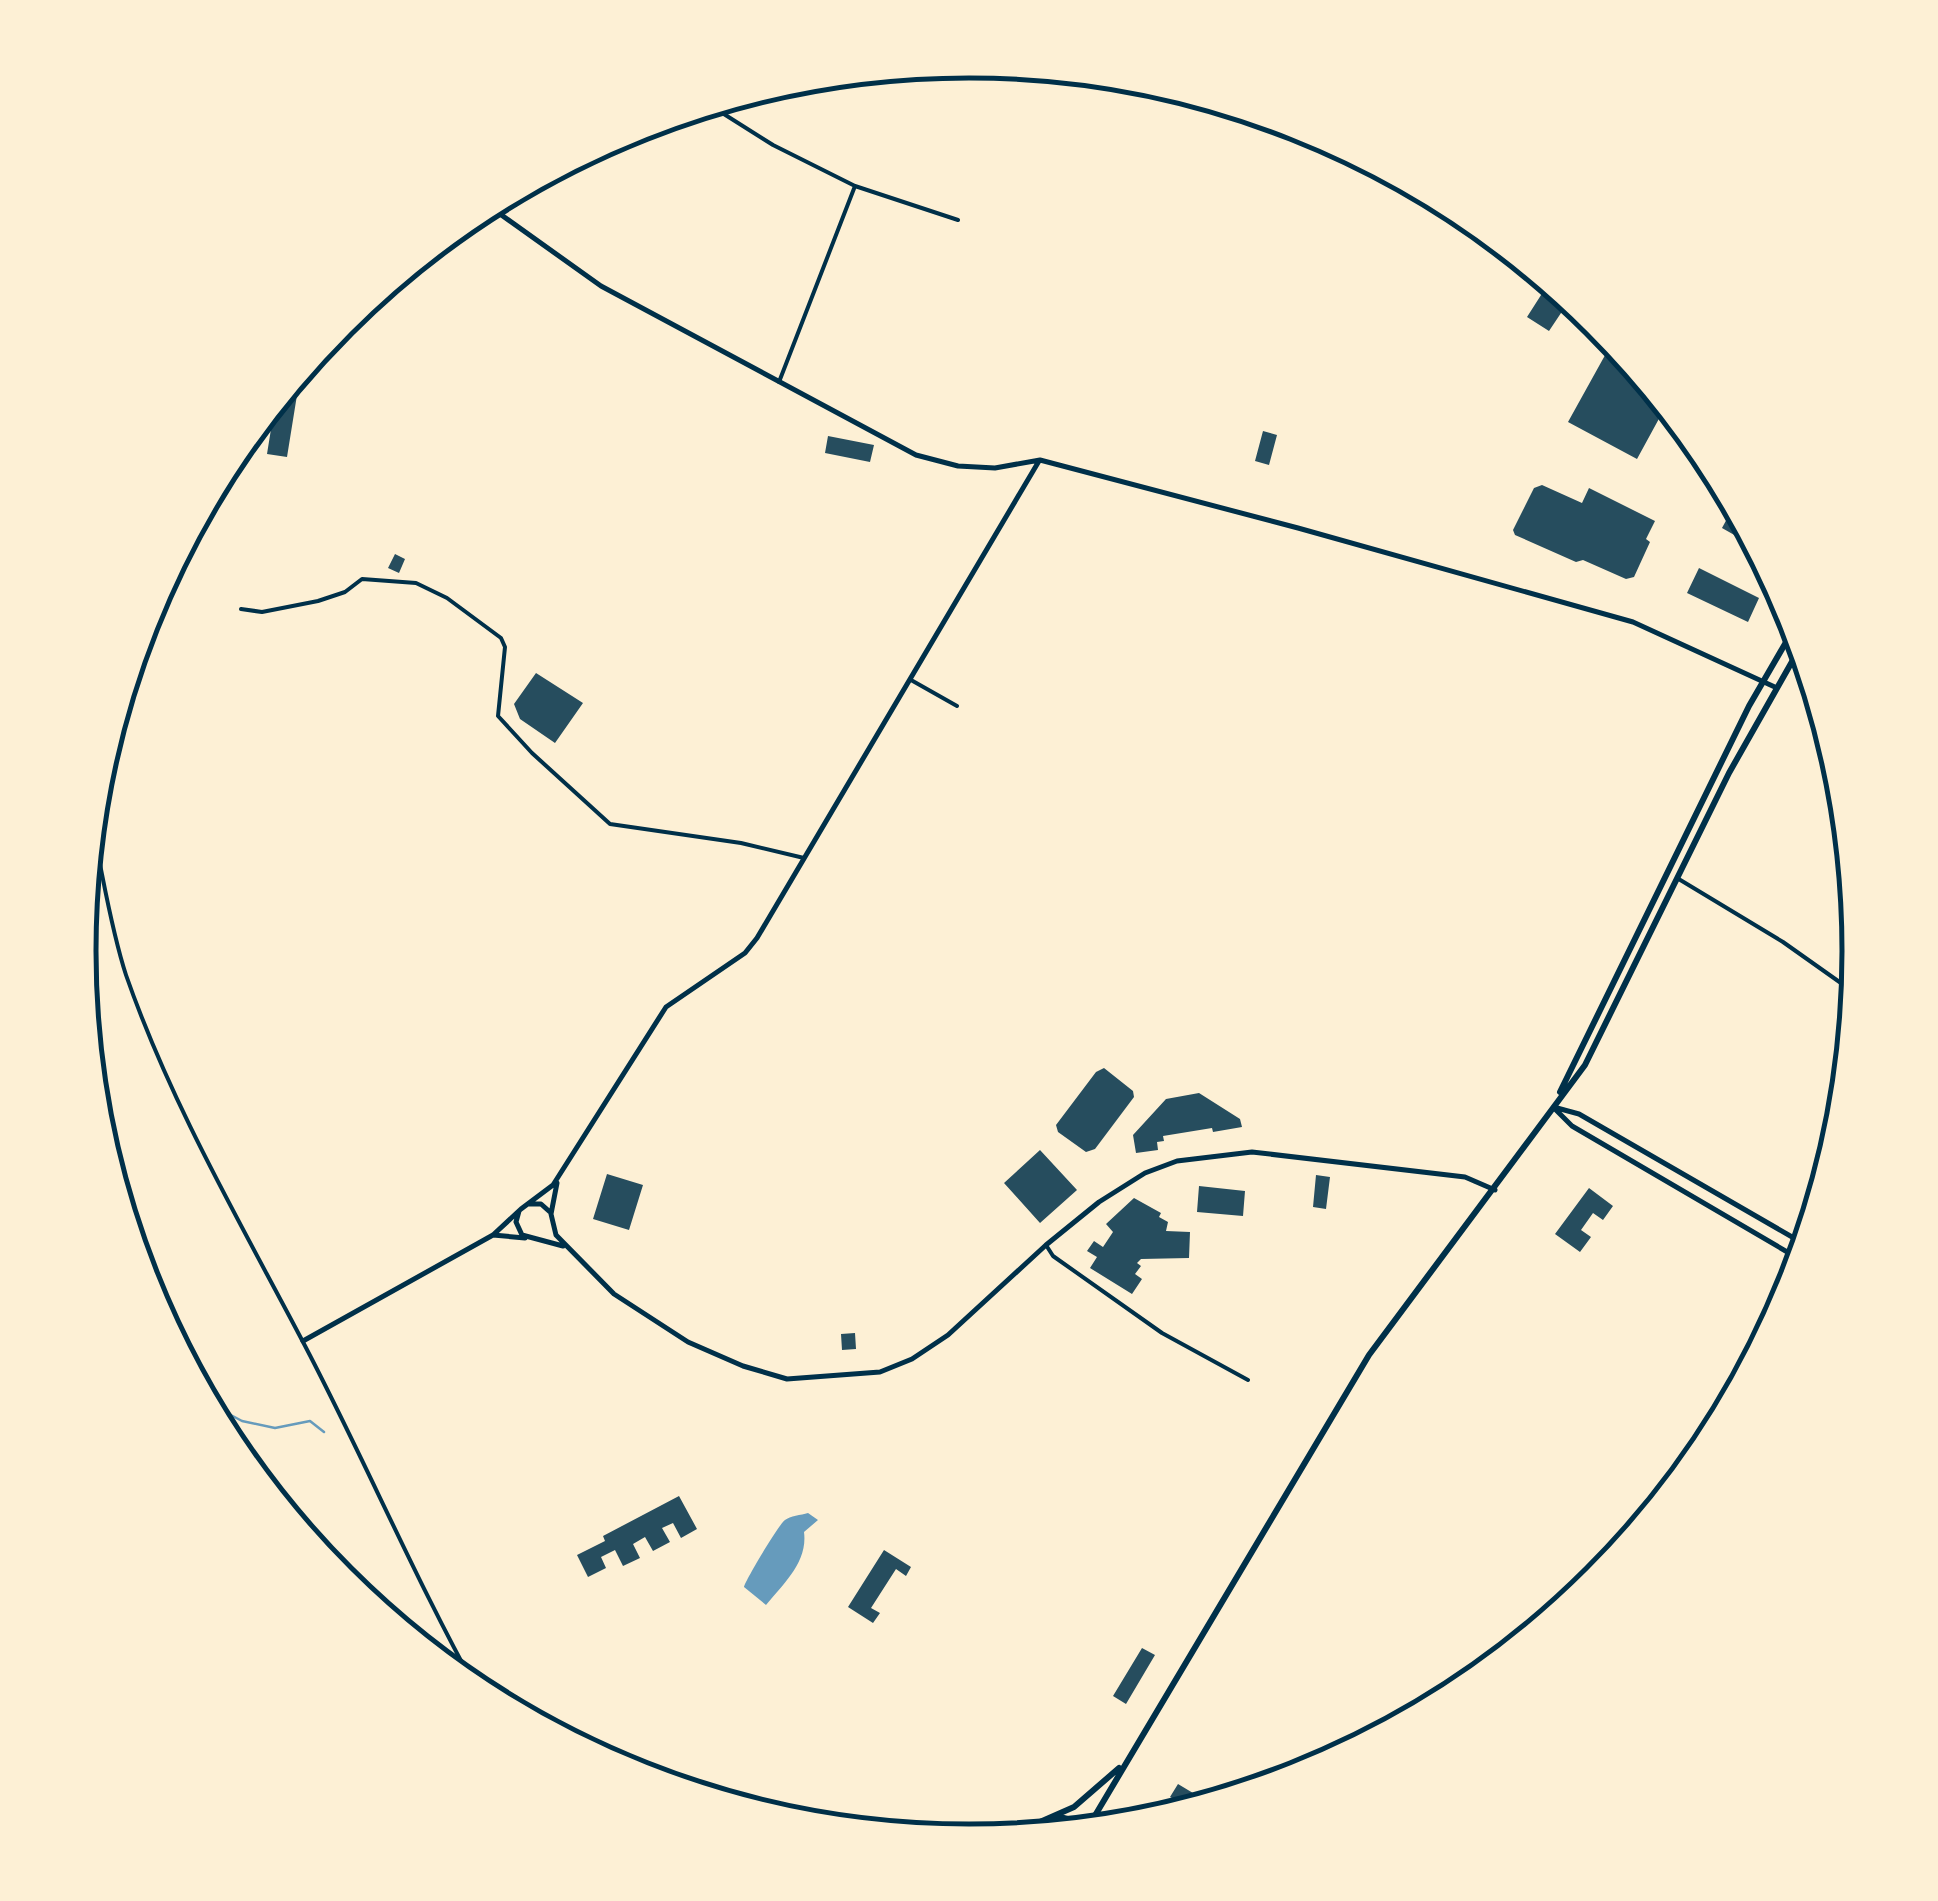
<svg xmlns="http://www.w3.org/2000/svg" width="1938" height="1901" font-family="'Sofia Sans Condensed',sans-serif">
<rect width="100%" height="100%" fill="#fdf0d5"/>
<path fill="#669bbc" d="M808,1513L818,1520L804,1532C808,1562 783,1584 766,1605L744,1587C745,1581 779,1524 785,1520C790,1516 801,1515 808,1513Z"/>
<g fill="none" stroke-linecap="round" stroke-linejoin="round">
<path stroke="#669bbc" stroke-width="2.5" d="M145,1286L195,1361L214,1406L242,1421L275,1428L310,1421L324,1432"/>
</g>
<path fill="#264d5e" d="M1550,281L1571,298L1549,331L1527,317Z
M1614,339L1667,404L1637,459L1568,422Z
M280,393L297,395L287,457L267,454L276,398Z
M1263,431L1277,435L1269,465L1255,461Z
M828,436L874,445L870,462L825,453Z
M1542,485L1582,503L1589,488L1655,521L1646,539L1650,542L1634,577L1626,579L1583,560L1576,562L1515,535L1513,530L1534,488Z
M1735,504L1759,549L1722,528Z
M395,554L405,559L399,573L388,568Z
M1699,568L1759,598L1748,622L1687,593Z
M536,673L583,703L555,743L520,719L514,704Z
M1104,1068L1133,1091L1134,1097L1095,1149L1086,1152L1058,1132L1056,1125L1096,1072Z
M1199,1093L1240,1119L1242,1127L1213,1132L1212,1128L1163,1136L1164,1141L1157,1142L1158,1150L1136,1153L1133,1135L1166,1099Z
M1040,1150L1077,1190L1040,1223L1004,1183Z
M607,1174L643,1185L629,1230L593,1219Z
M1316,1175L1330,1177L1326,1209L1313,1207Z
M1199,1186L1245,1191L1243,1216L1197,1212Z
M1589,1188L1613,1206L1603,1220L1593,1213L1581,1230L1591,1237L1580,1252L1555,1234Z
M1134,1198L1161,1213L1159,1217L1168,1222L1166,1231L1190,1232L1189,1258L1141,1259L1137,1263L1141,1266L1135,1274L1142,1279L1132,1294L1090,1268L1097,1257L1087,1251L1094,1241L1103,1247L1113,1232L1106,1224Z
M855,1333L856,1349L842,1350L841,1334Z
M679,1496L697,1529L681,1538L673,1523L662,1528L670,1542L653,1551L645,1537L633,1544L640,1558L623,1566L615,1550L601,1557L606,1568L588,1577L577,1555L605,1541L603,1536Z
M884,1550L911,1567L906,1576L896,1569L871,1608L880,1613L873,1623L848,1607Z
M1142,1648L1155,1655L1126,1704L1113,1696Z
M1178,1784L1208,1802L1206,1805L1172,1815L1180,1802L1170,1797Z"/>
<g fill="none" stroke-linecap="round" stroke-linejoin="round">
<path stroke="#003049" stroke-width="4" d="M708,104L773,145L855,186L958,220
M779,382L855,186
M241,609L262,612L318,601L345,592L362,579L416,583L447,598L501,638L505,647L498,716L532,753L610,824L741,843L804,858
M911,680L957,706
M94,835C104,881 111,929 126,975C171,1104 240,1222 303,1342C364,1458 415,1579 479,1694
M1677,878L1783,942L1855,993
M1046,1245L1053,1256L1162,1333L1248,1380
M1781,1311L1783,1283L1796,1259"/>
<path stroke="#003049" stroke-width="5" d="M486,204L601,286L916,455L958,466L995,468L1040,460L1298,528L1633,622L1777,688
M1554,1108L1572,1126L1801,1260
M1557,1108L1579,1114L1806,1245
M557,1183L551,1214L556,1235L614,1294L688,1342L743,1366L787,1379L880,1372L912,1359L948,1335L1046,1245L1099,1202L1145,1173L1177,1161L1252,1152L1465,1177L1495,1190
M529,1204H541L550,1212
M519,1211L516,1222L522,1235L563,1246
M493,1235L525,1238
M303,1341L493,1235L521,1209L553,1185L666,1007L745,953L757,938L1039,461"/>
<path stroke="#003049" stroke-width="6" d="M90,836L94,833L100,761
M1560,1092L1749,706L1796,625
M1060,1817L1071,1820L1079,1830
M1087,1829L1369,1355L1585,1065L1729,773L1802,644
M1006,1837L1074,1807L1119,1768"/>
</g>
<path d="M0 0H1938V1901H0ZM96 951a873 873 0 1 1 1746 0a873 873 0 1 1-1746 0Z" fill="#fdf0d5" fill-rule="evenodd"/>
<path fill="none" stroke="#003049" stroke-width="5" d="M96 951a873 873 0 1 1 1746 0a873 873 0 1 1-1746 0Z"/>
</svg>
